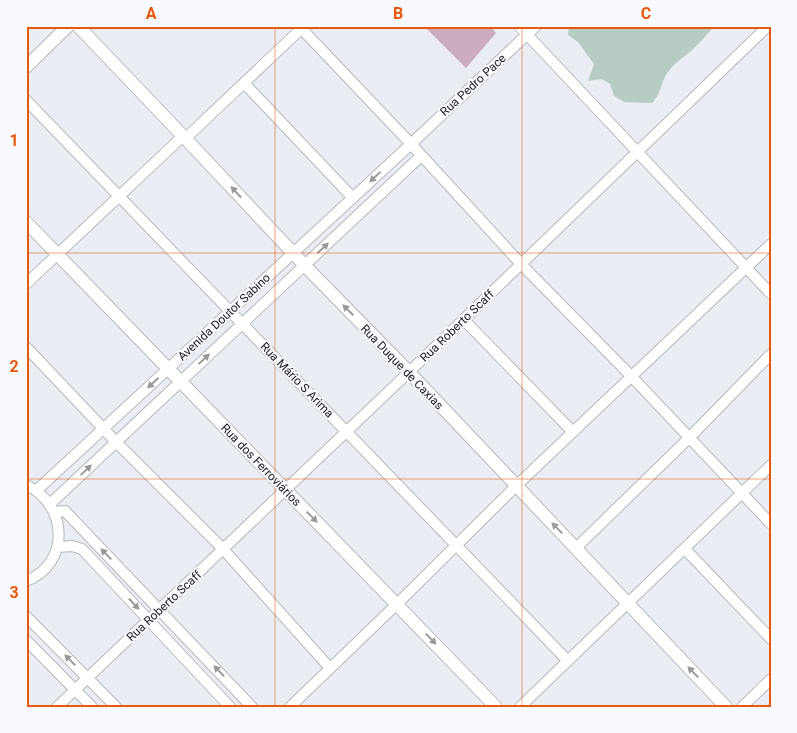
<svg xmlns="http://www.w3.org/2000/svg" width="797" height="733" font-family="Roboto,sans-serif">
<rect width="100%" height="100%" fill="#eaedf3"/>
<path fill="#b7ccc2" d="M569,26H714C707,34 700,43 692,50C683,58 675,62 668,72C660,83 662,93 652,103L624,102L614,96L610,84L602,79L588,81L594,64L578,42L568,35Z"/>
<path fill="#ccadc0" d="M424,26H490L496,33L466,68Z"/>
<g fill="none" stroke-linecap="round" stroke-linejoin="round">
<defs>
<path id="minor" d="M299,26L411,144L521,264L632,377L771,524
M519,26L771,294
M244,83L353,198
M26,100L568,661
M188,136L304,26
M26,284L183,136
M464,320L573,432
M26,347L116,442L223,549L330,668
M26,485C68,504 71,564 26,581
M37,490L411,144L536,26
M50,504L421,156
M55,512L65,511L252,707
M57,547L72,546L82,549L230,707
M576,548L689,438L771,354
M685,549L771,639
M26,616L116,707
M26,640L92,707
M57,707L408,373L768,26
M290,707L397,604L516,486L771,244
M520,707L771,465
M742,707L771,679"/>
<path id="major" d="M78,26L183,136L311,272L405,368L726,707
M26,67L68,26
M26,222L496,707"/>
</defs>
<use href="#minor" stroke="#b5b8bd" stroke-width="12"/>
<use href="#major" stroke="#b5b8bd" stroke-width="14"/>
<use href="#minor" stroke="#fff" stroke-width="10"/>
<use href="#major" stroke="#fff" stroke-width="12"/>
</g>
<defs><path id="oneway-solid" d="M-6-.8H1V-3.2L6.5 0L1 3.2V.8H-6Z" transform="scale(1.25)"/></defs>
<g fill="#98999a">
<use href="#oneway-solid" transform="translate(375 177) rotate(137)"/>
<use href="#oneway-solid" transform="translate(236 192) rotate(-133)"/>
<use href="#oneway-solid" transform="translate(323 248) rotate(-43)"/>
<use href="#oneway-solid" transform="translate(348 310) rotate(-135)"/>
<use href="#oneway-solid" transform="translate(204 359) rotate(-43)"/>
<use href="#oneway-solid" transform="translate(153 383) rotate(137)"/>
<use href="#oneway-solid" transform="translate(86 470) rotate(-43)"/>
<use href="#oneway-solid" transform="translate(312 517) rotate(45)"/>
<use href="#oneway-solid" transform="translate(557 528) rotate(-134)"/>
<use href="#oneway-solid" transform="translate(106 554) rotate(-134)"/>
<use href="#oneway-solid" transform="translate(134 604) rotate(47)"/>
<use href="#oneway-solid" transform="translate(431 639) rotate(46)"/>
<use href="#oneway-solid" transform="translate(70 660) rotate(-135)"/>
<use href="#oneway-solid" transform="translate(219 671) rotate(-134)"/>
<use href="#oneway-solid" transform="translate(693 672) rotate(-134)"/>
</g>
<path fill="none" stroke="#e8590c" stroke-width="1" stroke-opacity="0.55" d="M275,26V707M522,26V707M26,253H771M26,479H771"/>
<g text-anchor="middle" stroke-width="4" stroke-linejoin="round" paint-order="stroke">
<g font-size="12" fill="#1b1c1e" stroke="#f8faff">
<text transform="translate(473 85) rotate(-43)" y="4">Rua Pedro Pace</text>
<text transform="translate(224 317) rotate(-43)" y="4">Avenida Doutor Sabino</text>
<text transform="translate(457 326) rotate(-44)" y="4">Rua Roberto Scaff</text>
<text transform="translate(402 367) rotate(46)" y="4">Rua Duque de Caxias</text>
<text transform="translate(297 380) rotate(46)" y="4">Rua Mário S Arima</text>
<text transform="translate(261 465) rotate(46)" y="4">Rua dos Ferroviários</text>
<text transform="translate(164 606) rotate(-43)" y="4">Rua Roberto Scaff</text>
</g>
</g>
<rect width="797" height="733" fill="none" stroke="#f8faff" stroke-width="55"/>
<rect x="28" y="28" width="742" height="678" fill="none" stroke="#e8590c" stroke-width="2"/>
<g font-size="16" text-anchor="middle" font-weight="bold" fill="#e8590c">
<text x="151" y="19">A</text>
<text x="398" y="19">B</text>
<text x="646" y="19">C</text>
<text x="14" y="146">1</text>
<text x="14" y="372">2</text>
<text x="14" y="598">3</text>
</g>
</svg>
